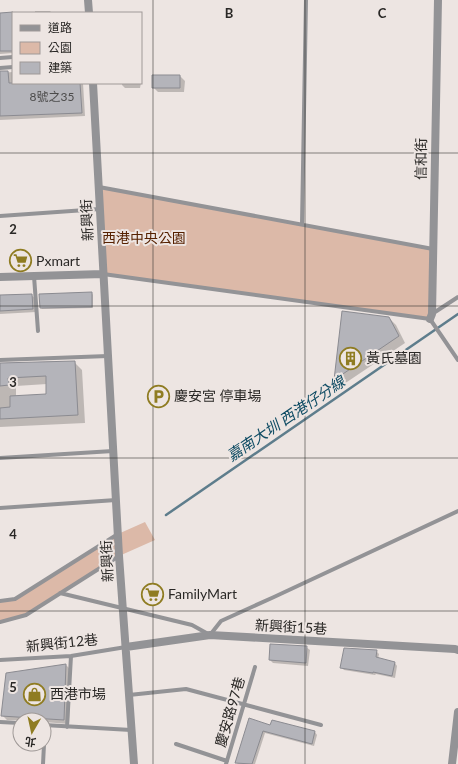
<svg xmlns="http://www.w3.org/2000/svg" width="458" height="764" font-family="Lato,'Noto Sans TC',sans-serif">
<rect width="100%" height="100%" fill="#ede5e2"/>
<path fill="#dcb9a8" d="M99,186L433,249L430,319L103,274Z
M145,522L155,540L119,556L26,615L0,622V601L15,598L118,534Z"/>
<path fill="#0003" fill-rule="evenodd" d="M35,11H50L52,13H25H35Z
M13,13V53L0,54V14Z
M13,72V83H83L85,116L0,120V73Z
M180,76L185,81L184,92H158L153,87Z
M122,83H141L140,88H125L122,85Z
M92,293L93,295V308L42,309L41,308L40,295Z
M31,295L35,298L36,312L0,314V296Z
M343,312L389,318L396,325L405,343L341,386L335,380Z
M74,362L82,370L85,423L0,427V364ZM47,384V395L16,397V386Z
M306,647L310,650L308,666L273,663L270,660Z
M376,651L379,654L378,659L395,663L397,666L395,678L376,674L375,675L344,670L342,668Z
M66,665L71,670L69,724L44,722V720H7L2,715Z
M250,719L271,726L315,732L317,735L314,746L265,733L255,764H238L236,762Z"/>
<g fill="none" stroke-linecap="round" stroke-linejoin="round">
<path stroke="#5e7d8c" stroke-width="2.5" d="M166,515L458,314"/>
</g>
<path fill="#b4b4ba" stroke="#8b8b91" d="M13,12V51H0V13Z
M0,71H8L9,83H80L82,113L0,116Z
M152,75H180V88H152Z
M92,292V307L40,308L39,294Z
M32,294L33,309L0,311V295Z
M342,311L389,317L399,336L334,380Z
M75,361L78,415L0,419V408L10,407V396L46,394V376L8,378L9,385L0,386V363Z
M270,644L307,646L306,663L269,660Z
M344,648L377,650L376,657L395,662L392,676L373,672V673L340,668Z
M66,664L64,720L1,716L6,673Z
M249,718L270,725L272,720L315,731L312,744L263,731L252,764L235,763Z"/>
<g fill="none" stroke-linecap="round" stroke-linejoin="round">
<path stroke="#939396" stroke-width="4" d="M0,58L13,57
M0,68L13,67
M99,187L433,249
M0,216L100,209
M302,224L306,0
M103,274L430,319L458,360
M34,276L38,331
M432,314L458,297
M0,360L108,356
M0,458L113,451
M0,508L116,500
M60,593L192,625L210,635L221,621L274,597L458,511
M0,601L15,599L118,534
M0,622L26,615L119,556
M0,660L71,656L126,647
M129,695L186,689L321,725
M0,722L20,723
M44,725L131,730
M67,727L71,656
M176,744L227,761
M43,764L45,725
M226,764L255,667"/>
<path stroke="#939396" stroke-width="8" d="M88,0L89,13
M93,83L119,556L134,764
M0,277L103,274
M430,319L432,314L438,0
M126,647L210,635L455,649L458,650
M452,764L458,712"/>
</g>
<path fill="none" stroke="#2a2826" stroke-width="1" stroke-opacity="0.55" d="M153,0V764M305,0V764M0,153H458M0,306H458M0,458H458M0,611H458"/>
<defs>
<symbol id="supermarket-ring" viewBox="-11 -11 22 22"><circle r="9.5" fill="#ede5e2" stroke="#8f7c22" stroke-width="1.5"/><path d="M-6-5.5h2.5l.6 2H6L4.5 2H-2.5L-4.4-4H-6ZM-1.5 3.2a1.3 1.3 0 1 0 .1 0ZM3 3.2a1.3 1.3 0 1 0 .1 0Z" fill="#8f7c22"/></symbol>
<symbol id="building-ring" viewBox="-11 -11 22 22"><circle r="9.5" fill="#ede5e2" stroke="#8f7c22" stroke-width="1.5"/><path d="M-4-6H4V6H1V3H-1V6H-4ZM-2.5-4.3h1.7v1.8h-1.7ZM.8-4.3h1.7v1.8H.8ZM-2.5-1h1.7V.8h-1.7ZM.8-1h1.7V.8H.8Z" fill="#8f7c22"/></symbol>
<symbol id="parking-ring" viewBox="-11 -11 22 22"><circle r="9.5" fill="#ede5e2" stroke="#8f7c22" stroke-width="1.5"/><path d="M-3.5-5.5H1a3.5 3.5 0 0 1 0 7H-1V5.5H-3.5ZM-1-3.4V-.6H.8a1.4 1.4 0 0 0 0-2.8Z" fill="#8f7c22"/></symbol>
<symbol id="shop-ring" viewBox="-11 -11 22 22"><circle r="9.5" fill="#ede5e2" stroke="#8f7c22" stroke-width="1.5"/><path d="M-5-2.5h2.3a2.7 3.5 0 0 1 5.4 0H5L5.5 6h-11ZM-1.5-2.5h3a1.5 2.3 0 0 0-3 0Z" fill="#8f7c22"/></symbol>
</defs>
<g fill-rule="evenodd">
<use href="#supermarket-ring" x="8" y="248" width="25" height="25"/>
<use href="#building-ring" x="338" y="346" width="25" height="25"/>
<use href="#parking-ring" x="146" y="384" width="25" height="25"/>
<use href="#supermarket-ring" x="140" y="582" width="25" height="25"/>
<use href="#shop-ring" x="22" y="682" width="25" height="25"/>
</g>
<g text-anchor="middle" stroke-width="4" stroke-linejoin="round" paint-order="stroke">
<g font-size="12" fill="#4c4b4b">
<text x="52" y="101">8號之35</text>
</g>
<g font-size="14" fill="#2a2826" stroke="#ede5e2">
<text transform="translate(421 159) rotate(-89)" y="5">信和街</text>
<text transform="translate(87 220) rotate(-93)" y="5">新興街</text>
<text transform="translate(107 561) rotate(-93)" y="5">新興街</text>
<text transform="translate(291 627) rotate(3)" y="5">新興街15巷</text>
<text transform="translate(62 643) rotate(-6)" y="5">新興街12巷</text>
<text transform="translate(230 712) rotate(-74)" y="5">慶安路97巷</text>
</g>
<g font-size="14" fill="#562100" stroke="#ede5e2">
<text x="144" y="243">西港中央公園</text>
</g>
<g font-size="14" fill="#2a2826" stroke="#ede5e2" text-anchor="start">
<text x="36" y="266">Pxmart</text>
<text x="366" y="363">黃氏墓園</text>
<text x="174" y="401">慶安宮 停車場</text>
<text x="168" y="599">FamilyMart</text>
<text x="50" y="699">西港市場</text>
</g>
<g font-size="15" font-style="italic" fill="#0e4b63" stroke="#ede5e2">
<text transform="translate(286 419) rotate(-34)" y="5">嘉南大圳 西港仔分線</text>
</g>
</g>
<g font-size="13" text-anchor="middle" font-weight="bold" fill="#2a2826" stroke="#ede5e2" stroke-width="4" stroke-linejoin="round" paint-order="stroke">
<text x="229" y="18">B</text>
<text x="382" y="18">C</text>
<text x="13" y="234">2</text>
<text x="13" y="387">3</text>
<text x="13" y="539">4</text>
<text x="13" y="692">5</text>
</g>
<rect x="12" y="12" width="130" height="72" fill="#ede5e2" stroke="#9f9997"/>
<rect x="20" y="25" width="20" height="6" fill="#939396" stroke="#9f9997"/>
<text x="48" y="32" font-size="12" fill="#2a2826">道路</text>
<rect x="20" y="42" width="20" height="12" fill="#dcb9a8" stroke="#9f9997"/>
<text x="48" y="52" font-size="12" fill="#2a2826">公園</text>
<rect x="20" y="62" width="20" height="12" fill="#b4b4ba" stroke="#9f9997"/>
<text x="48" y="72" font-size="12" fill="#2a2826">建築</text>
<g transform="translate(32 732) rotate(189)"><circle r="19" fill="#ede5e2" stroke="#9f9997"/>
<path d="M0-3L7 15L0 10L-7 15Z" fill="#8f7c22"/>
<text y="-6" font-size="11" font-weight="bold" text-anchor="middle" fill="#2a2826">北</text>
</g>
</svg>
